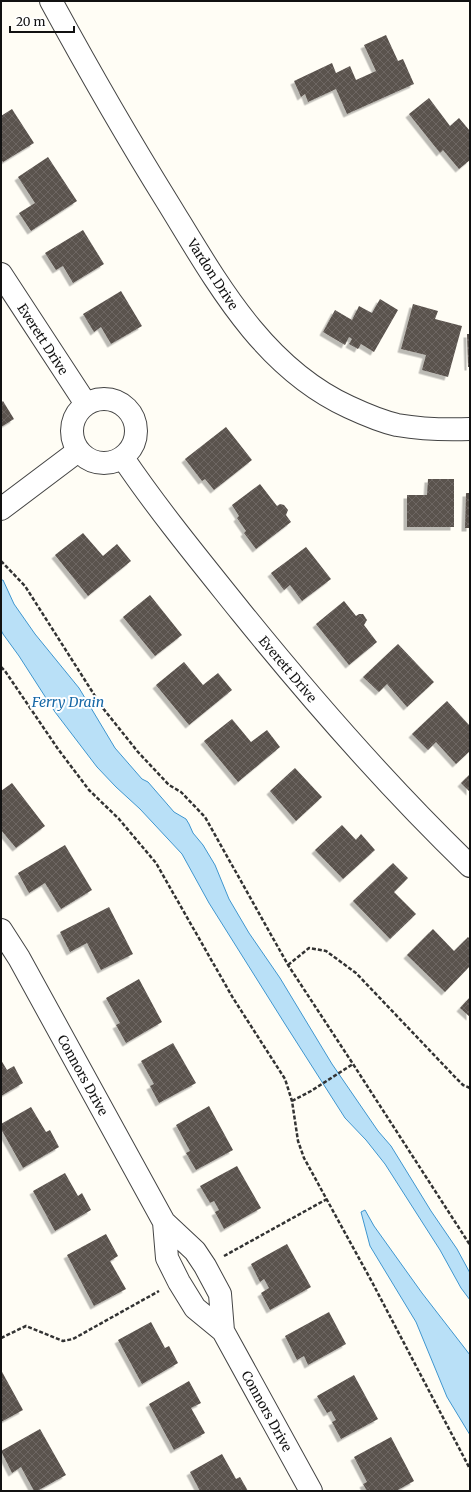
<svg xmlns="http://www.w3.org/2000/svg" width="471" height="1492" font-family="Merriweather,serif">
<defs>
<pattern id="building-cross-hatch" width="8" height="8" patternUnits="userSpaceOnUse"><rect width="8" height="8" fill="#5a524d"/><path d="M0 0l8 8M0 8l8-8" fill="none" stroke="#6d6662"/></pattern>
<filter id="shadow"><feDropShadow dx="-3.5" dy="3.5" stdDeviation="0" flood-color="#0004"/></filter>
</defs>
<rect width="100%" height="100%" fill="#fffdf5"/>
<path fill="#b9e0f7" stroke="#3f96cf" d="M1,580H3L14,604L35,634L79,688L115,748L142,779L148,782L174,812L186,819L189,824L193,833L203,845L215,865L229,899L249,933L280,978L332,1064L378,1131L391,1146L431,1211L457,1249L470,1273V1300L461,1288L440,1250L385,1164L366,1140L345,1118L285,1024L209,903L182,854L140,809L116,787L97,767L55,712L19,656L3,634L1,630Z
M365,1210L374,1226L422,1293L470,1355V1435L447,1397L416,1322L370,1246L361,1212Z"/>
<path fill="url(#building-cross-hatch)" filter="url(#shadow)" d="M386,35L398,61L403,59L414,84L347,114L336,89L308,102L305,94L301,97L294,81L332,63L336,73L350,66L356,80L376,71L364,45Z
M429,98L450,126L459,118L470,131V160L459,169L443,150L440,153L409,114Z
M12,109L34,143L3,162L1,159V116Z
M48,157L77,201L31,231L19,213L35,203L18,177Z
M83,230L104,264L73,283L63,266L56,270L45,253Z
M121,291L142,326L111,344L101,327L94,332L83,314Z
M380,299L398,310L374,352L361,344L358,349L349,344L352,339L349,337L345,345L323,332L335,310L352,320L359,306L372,313Z
M413,304L438,311L435,319L462,326L448,377L422,370L426,355L401,349Z
M467,334H470V367H468Z
M3,401L14,419L1,427V403Z
M226,427L252,460L214,490L205,479L202,481L185,459Z
M428,479H454V527H407V495H427Z
M260,484L277,506L280,504L284,505L288,510L286,515L291,522L256,549L244,533L246,531L237,518L239,516L232,505Z
M466,493H470V528H465Z
M83,533L103,556L117,544L131,561L88,596L55,555Z
M306,547L331,579L302,601L290,585L284,590L271,573Z
M150,595L182,635L155,656L123,617Z
M344,601L356,616L359,614H363L367,620L364,625L377,642L349,665L316,624Z
M398,644L434,682L407,707L387,684L379,692L363,677Z
M184,662L203,685L218,673L232,690L189,725L156,685Z
M447,701L470,726V751L456,764L436,742L428,750L412,734Z
M232,719L251,742L267,730L280,747L238,782L204,741Z
M295,768L322,797L296,821L270,791Z
M470,774V792L461,783Z
M12,783L45,826L16,848L1,830V791Z
M342,825L356,840L361,834L375,850L343,879L315,850Z
M65,845L92,890L61,909L45,883L29,893L18,873Z
M393,863L408,878L394,892L416,914L390,939L353,901Z
M109,907L133,954L101,970L87,943L70,952L60,932Z
M433,929L454,951L468,937L470,939V966L445,992L407,955Z
M139,979L162,1022L126,1043L116,1025L120,1023L106,998Z
M470,997V1017L460,1008Z
M173,1043L196,1083L159,1103L150,1086L154,1084L141,1061Z
M1,1060L7,1070L14,1066L23,1083L1,1096Z
M209,1106L233,1150L196,1170L186,1153L190,1151L176,1125Z
M31,1107L46,1132L50,1130L59,1147L23,1168L1,1129V1124Z
M237,1166L261,1208L224,1229L215,1212L219,1210L214,1201L210,1203L200,1186Z
M65,1173L78,1196L82,1193L91,1210L55,1231L33,1191Z
M106,1234L118,1256L110,1261L126,1289L94,1306L67,1255Z
M287,1244L311,1287L270,1310L261,1293L269,1288L264,1279L260,1282L251,1264Z
M329,1312L346,1344L308,1365L304,1356L297,1360L285,1336Z
M151,1322L165,1348L169,1346L178,1363L142,1384L118,1340Z
M1,1370L23,1410L1,1422Z
M354,1375L378,1419L341,1439L332,1422L336,1420L331,1411L327,1413L317,1396Z
M189,1381L201,1403L191,1408L205,1433L174,1450L149,1404Z
M40,1429L66,1475L37,1491H34L21,1467L12,1473L1,1451Z
M391,1437L414,1481L396,1491H367L363,1484L367,1482L354,1457Z
M222,1454L236,1479L240,1477L248,1491H200L190,1472Z"/>
<g fill="none" stroke-linecap="round" stroke-linejoin="round">
<defs>
<path id="minor" d="M51,1C88,69 127,137 168,203C216,281 262,367 349,407C364,414 380,421 397,425C421,429 445,430 470,429
M1,274L86,404
M72 431a32 32 0 1 1 64 0a32 32 0 1 1-64 0Z
M123,458C159,511 201,562 241,612C313,701 388,787 470,866
M1,509L78,451
M1,930L19,958L164,1222L195,1251L205,1266L220,1294L223,1331L311,1491
M164,1222L167,1258L179,1282L195,1308L223,1331"/>
</defs>
<use href="#minor" stroke="#444" stroke-width="24"/>
<path stroke="#333" stroke-width="2.5" stroke-dasharray="4 2" stroke-linecap="butt" d="M1,561L25,586L102,707L138,752L169,785L181,792L205,817L288,965L353,1064L470,1245
M1,667L5,671L58,749L89,790L119,819L156,863L233,998L285,1079L292,1101L298,1141L304,1158L372,1282L470,1469
M288,965L309,948L326,951L356,973L455,1077L463,1085L470,1088
M292,1101L311,1091L353,1064
M224,1256L327,1199
M1,1338L26,1326L63,1341L73,1339L159,1291"/>
<use href="#minor" stroke="#fff" stroke-width="22"/>
</g>
<g text-anchor="middle" stroke-width="4" stroke-linejoin="round" paint-order="stroke">
<g font-size="13" fill="#111" stroke="#fff">
<text transform="translate(213 274) rotate(57)" y="5">Vardon Drive</text>
<text transform="translate(43 339) rotate(57)" y="5">Everett Drive</text>
<text transform="translate(288 669) rotate(50)" y="5">Everett Drive</text>
<text transform="translate(83 1075) rotate(61)" y="5">Connors Drive</text>
<text transform="translate(267 1411) rotate(61)" y="5">Connors Drive</text>
</g>
<g font-size="14" font-style="italic" fill="#1768a6" stroke="#fff">
<text x="68" y="707">Ferry Drain</text>
</g>
</g>
<rect width="471" height="1492" fill="none" stroke="#111111" stroke-width="4"/>
<path d="M10 26v6h64v-6" fill="none" stroke="#111111" stroke-width="2"/>
<text x="16" y="26" font-size="12" fill="#111111" stroke="#ffffff" stroke-width="3" paint-order="stroke">20 m</text>
</svg>
